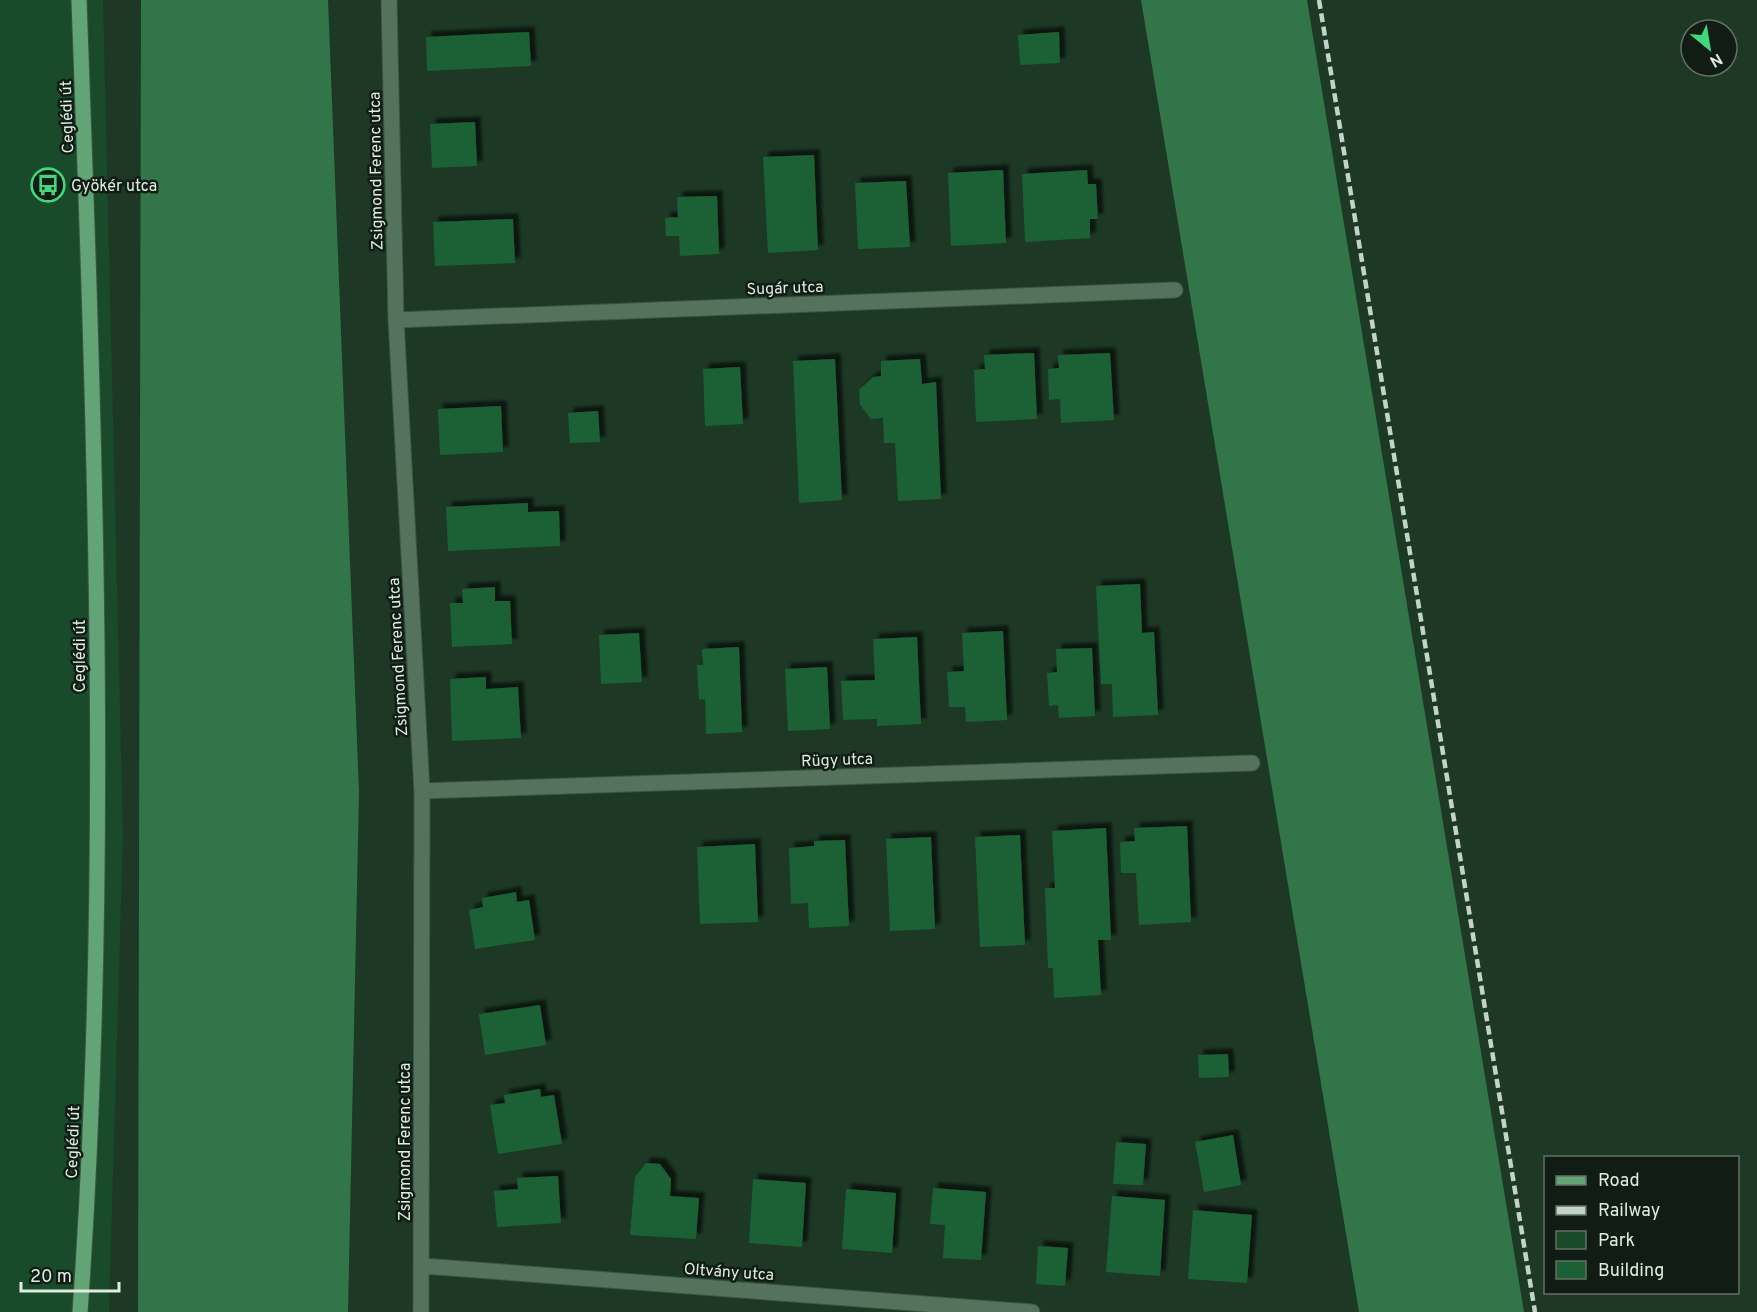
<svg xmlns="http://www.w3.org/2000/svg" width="1757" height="1312" font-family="Overpass,sans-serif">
<defs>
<filter id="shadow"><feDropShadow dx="5.5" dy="-5.5" stdDeviation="1.5" flood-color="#0009"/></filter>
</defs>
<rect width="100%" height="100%" fill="#1d3825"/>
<path fill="#194a2a" d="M0,0H103L123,835L109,1312H0Z"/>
<path fill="#327548" d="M141,0H328L359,792L348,1312H138Z
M1141,0H1307L1524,1312H1359Z"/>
<path fill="#1b6135" filter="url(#shadow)" d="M529,32L531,66L427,71L426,37Z
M1059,32L1060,63L1020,65L1018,35Z
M475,122L477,166L432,168L430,124Z
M814,155L818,250L768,253L763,157Z
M1003,170L1006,243L951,246L948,173Z
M1087,170L1088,184H1096L1098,219H1090V238L1025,242L1022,174Z
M906,181L910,247L858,249L855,183Z
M717,196L719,254L680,256L679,236H666L665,218L678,217L677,197Z
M513,219L515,263L435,266L433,222Z
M1034,353L1037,419L976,422L974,370L985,369L984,355Z
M1110,353L1114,420L1061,423L1060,399L1049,400L1048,369L1059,368L1058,355Z
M835,359L842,500L799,503L793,361Z
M920,359L922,384L936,382L941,499L898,501L895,443H884L883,418L871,419L860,405L859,390L873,377L881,376V361Z
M740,367L743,424L705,426L703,369Z
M501,406L503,452L440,455L438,409Z
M598,411L600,442L570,443L568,413Z
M528,503V512L559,511L560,546L448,551L446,507Z
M1140,584L1142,633L1154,632L1158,715L1113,717L1112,684H1101L1096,586Z
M495,587V601H510L512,644L452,647L450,603H463L462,589Z
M1003,631L1007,720L966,722L965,707H949L947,672L964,671L962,633Z
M639,633L642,682L601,684L599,635Z
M917,637L921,724L877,726V719L843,720L841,681L875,680L873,639Z
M739,647L742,732L706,734L705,699L699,700L697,665H703L702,649Z
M1092,648L1095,716L1059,718L1058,705L1049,706L1047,673L1057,672L1056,649Z
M827,667L830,729L788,731L785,669Z
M486,677V689L518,687L521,738L452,741L450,679Z
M1187,826L1191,922L1139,925L1136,873H1121L1120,842L1135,841L1134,828Z
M1106,828L1111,940H1098L1101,995L1054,998L1053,968H1048L1045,888H1055L1052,831Z
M1020,835L1025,945L980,947L975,837Z
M931,837L935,929L890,931L886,839Z
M845,840L849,926L809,928L808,903L791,904L789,848L814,846V841Z
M755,844L758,922L700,924L697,847Z
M516,892L517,902L529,900L535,940L475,949L469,910L483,907L482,898Z
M540,1005L546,1045L485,1055L479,1014Z
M1228,1054L1229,1077L1199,1078L1198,1055Z
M540,1089L541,1097L554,1095L562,1144L498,1154L490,1105L505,1103L504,1095Z
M1233,1135L1241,1185L1204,1192L1195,1142Z
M1116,1142L1146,1144L1143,1185L1113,1184Z
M646,1163L660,1164L671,1179L670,1196L699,1198L696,1239L630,1235L635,1177Z
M558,1176L561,1223L497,1227L494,1191L518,1189L517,1178Z
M753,1179L806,1183L802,1247L749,1243Z
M933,1188L986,1192L981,1260L943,1258L945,1225L930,1224Z
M846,1189L896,1193L892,1253L842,1249Z
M1112,1196L1165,1200L1160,1276L1106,1272Z
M1193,1210L1252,1215L1247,1283L1188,1279Z
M1038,1246L1068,1248L1065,1286L1036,1284Z"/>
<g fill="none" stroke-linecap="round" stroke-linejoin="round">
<defs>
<path id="street" d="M389,0L396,320L422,791L421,1312
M396,320L1175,290
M422,791L1252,763
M423,1266L1032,1312"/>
<path id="primary" d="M79,0C95,437 111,875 80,1312"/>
</defs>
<use href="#street" stroke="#3c5544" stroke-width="17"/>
<use href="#primary" stroke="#3c5544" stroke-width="17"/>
<use href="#street" stroke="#55735c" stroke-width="15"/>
<use href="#primary" stroke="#63a476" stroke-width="15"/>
<path stroke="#c2d4c6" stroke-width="4.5" stroke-dasharray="9 4.5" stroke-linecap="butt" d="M1319,0L1535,1312"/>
</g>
<defs>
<symbol id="bus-ring" viewBox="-11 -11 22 22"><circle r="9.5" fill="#111d14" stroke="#43d77b" stroke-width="1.5"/><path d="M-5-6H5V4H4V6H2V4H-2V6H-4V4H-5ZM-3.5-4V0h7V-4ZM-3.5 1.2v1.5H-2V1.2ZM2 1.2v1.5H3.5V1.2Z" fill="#43d77b"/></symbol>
</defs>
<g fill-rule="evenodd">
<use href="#bus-ring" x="29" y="166" width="38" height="38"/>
</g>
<g text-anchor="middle" stroke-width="5" stroke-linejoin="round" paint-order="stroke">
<g font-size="16" fill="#ddede0" stroke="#111d14">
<text transform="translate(66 117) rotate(-92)" y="6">Ceglédi út</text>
<text transform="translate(375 171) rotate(-91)" y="6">Zsigmond Ferenc utca</text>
<text transform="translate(785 287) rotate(-2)" y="6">Sugár utca</text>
<text transform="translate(79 656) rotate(-90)" y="6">Ceglédi út</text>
<text transform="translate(397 657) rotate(-93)" y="6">Zsigmond Ferenc utca</text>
<text transform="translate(837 759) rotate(-2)" y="6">Rügy utca</text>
<text transform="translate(72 1142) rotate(-88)" y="6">Ceglédi út</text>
<text transform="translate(404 1142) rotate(-90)" y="6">Zsigmond Ferenc utca</text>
<text transform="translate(729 1271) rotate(4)" y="6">Oltvány utca</text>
</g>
<g font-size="16" fill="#ddede0" stroke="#111d14" text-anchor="start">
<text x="71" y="191">Gyökér utca</text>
</g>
</g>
<rect x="1544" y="1156" width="195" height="138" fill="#111d14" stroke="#637066" stroke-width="1.5"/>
<rect x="1556" y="1176" width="30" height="9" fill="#63a476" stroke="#637066" stroke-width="1.5"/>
<text x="1598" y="1186" font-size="18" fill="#ddede0">Road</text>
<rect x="1556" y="1206" width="30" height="9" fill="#c2d4c6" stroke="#637066" stroke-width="1.5"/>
<text x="1598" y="1216" font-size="18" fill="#ddede0">Railway</text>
<rect x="1556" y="1231" width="30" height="18" fill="#194a2a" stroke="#637066" stroke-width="1.5"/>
<text x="1598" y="1246" font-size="18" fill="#ddede0">Park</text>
<rect x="1556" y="1261" width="30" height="18" fill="#1b6135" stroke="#637066" stroke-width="1.5"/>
<text x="1598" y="1276" font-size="18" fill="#ddede0">Building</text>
<g transform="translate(1709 48) rotate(150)"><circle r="28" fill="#111d14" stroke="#637066" stroke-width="1.5"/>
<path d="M0-4.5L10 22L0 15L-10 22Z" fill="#43d77b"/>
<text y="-9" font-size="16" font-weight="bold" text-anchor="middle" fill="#ddede0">N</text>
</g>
<path d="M21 1282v9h98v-9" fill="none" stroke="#ddede0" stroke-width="3"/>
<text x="30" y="1282" font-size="18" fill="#ddede0" stroke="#111d14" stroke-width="4.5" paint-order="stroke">20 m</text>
</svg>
